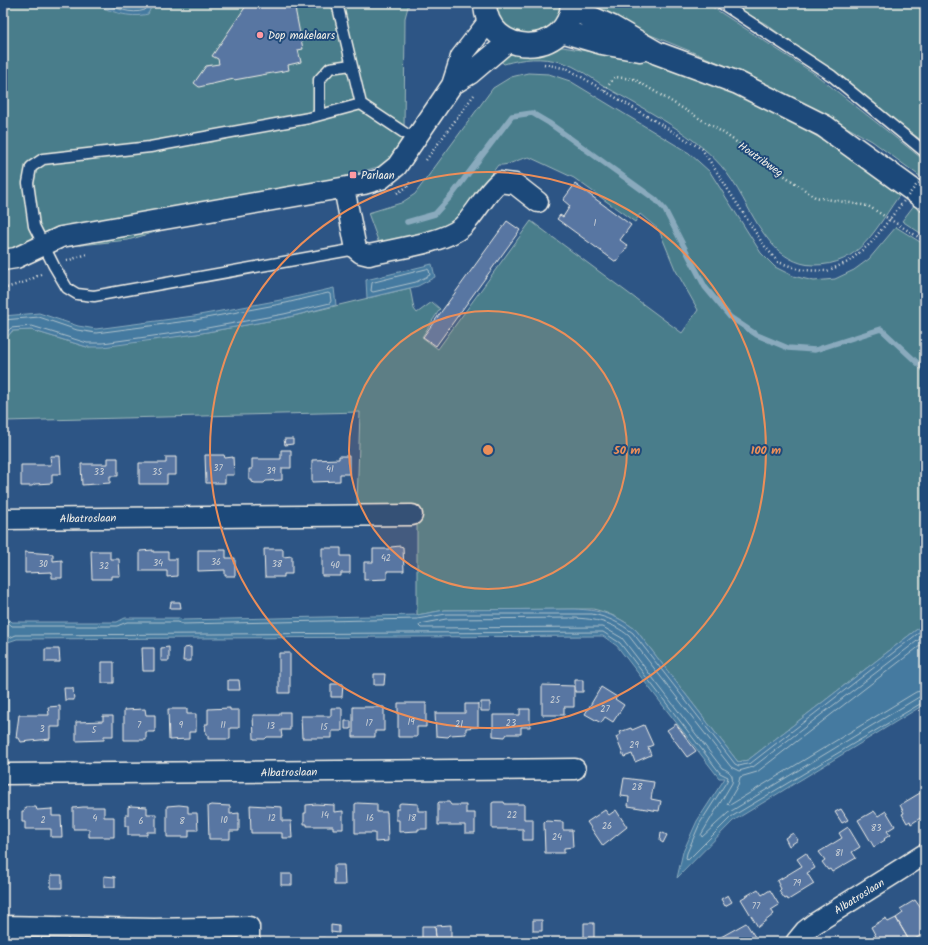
<svg xmlns="http://www.w3.org/2000/svg" width="928" height="945" font-family="Kalam,sans-serif">
<rect width="100%" height="100%" fill="#2d5585"/>
<filter id="ink" filterUnits="userSpaceOnUse"><feTurbulence type="fractalNoise" baseFrequency=".025" numOctaves="2"/><feDisplacementMap in="SourceGraphic" scale="8" xChannelSelector="R" yChannelSelector="G"/><feConvolveMatrix kernelMatrix="1 2 1 2 8 2 1 2 1" color-interpolation-filters="sRGB"/></filter>
<g filter="url(#ink)">
<path fill="#487d8b" stroke="#9eb7ba" d="M3,3H409L405,18L404,133L391,163L128,240L16,252L3,251Z
M492,3H562C561,20 550,27 536,36L506,31Z
M589,3H706L815,74L925,161V180L872,141L801,102L744,73L636,29Z
M727,3H925V143L766,24Z
M557,46L656,63L742,96L791,121L831,145L901,193C876,227 861,266 813,265C797,265 781,255 771,243C753,222 743,194 726,172C699,136 645,110 606,87C592,79 577,66 561,62C541,57 524,58 504,64L496,57L504,52Z
M528,73L549,74L570,81L689,153L710,172L761,253L775,267L793,276L814,281L835,279L854,270L869,259L896,227L925,245V623L748,760L738,762L636,630C622,619 610,613 593,609L445,610L417,615V507L357,506L360,412L5,421L3,343L12,331L31,330L87,347L196,334L285,318L410,288L414,309L417,313L432,302L440,309L422,337L438,349L531,221L682,333L698,310L675,269L659,230L640,214L635,222L574,178L529,157C517,159 510,166 498,165L457,221L444,231L380,246L368,213L401,203L415,194L493,88L511,77Z
M915,204L925,212V236L902,221Z
M233,933L241,942H167L172,935Z"/>
<path fill="#447aa0" stroke="#8aaabd" d="M153,3L148,14C128,19 111,11 93,4Z
M432,264L435,277L418,286L367,298L366,280Z
M334,288L336,305L285,318L196,334L103,347H87L31,330L12,331L3,343V316L39,313L78,326L96,329L194,316L286,299Z
M3,344L6,402V483H3Z
M3,553L5,554L6,616L12,622H117L125,618H179L182,620L417,615L445,610L574,609C599,610 616,614 636,630L738,762L748,760L925,623V704L733,821L677,878L683,852L697,821L725,778H719L617,646L603,636L17,639L8,642L9,743L5,746L3,745Z"/>
<g fill="none" stroke-linecap="round" stroke-linejoin="round">
<path stroke="#aec1cb" stroke-width="1" d="M103,3C116,8 131,15 145,10L149,3
M427,269L429,270L430,275L416,282L373,292L371,291L372,283Z
M3,320L39,317L77,330L96,333L195,320L286,303L328,293L330,294L331,301L330,303L284,314L196,330L103,343H87L32,326L11,328L3,336
M3,618L12,626H117L127,622H177L183,624L417,619L446,614H592C608,617 620,623 633,633L735,764L739,766L751,763L925,628
M925,635L753,767L739,771L731,767L629,636C612,622 596,619 574,618L446,619L420,624L419,626L421,628L603,627L622,638L722,768C729,771 734,774 732,783L701,835L702,837L728,813L919,697L925,696
M925,642L757,772L740,777L738,785L727,804L730,805L916,692L925,690
M3,742L5,740L4,642L7,639L16,635L603,632L620,643L720,773L728,777L727,781L700,823L687,853L686,858L688,860L731,817L925,701"/>
<path stroke="#8aaabd" stroke-width="5.5" d="M407,222L435,214L452,195L512,116L532,113L549,123L656,200L665,210L705,287L730,317L757,335L788,348L815,350L881,329L925,370"/>
</g>
<path fill="#5976a2" stroke="#f4f1e8" d="M248,3H294L303,49L298,50L301,62L288,65L289,70L234,80V79L199,87L194,83L206,66L219,64L218,59L212,56Z
M575,184L631,225L620,240L628,246L616,262L557,219L560,215L563,217L570,206L563,200Z
M507,221L520,230L436,346L423,337Z
M284,439H293V444L285,445Z
M281,450H291V468H282V480L266,481L264,483H255L252,482V480H249V469H252V459H281Z
M205,455H224L225,458L233,457L234,475H225V483H206Z
M50,456H60L61,474H52V483L35,484L32,486H21V465H51Z
M339,456H349V474H340V481L312,482V460L339,459Z
M166,457H176V475H167V484H139V463H166Z
M108,458H118V476H110V483L82,485L81,464H108Z
M400,546L403,547L404,571H387V579L364,580V562H373V549H389L391,547Z
M322,548H341V556H350V573H341V576H322Z
M264,549H283V557L292,556V574H284V577H265Z
M153,550V552H168V559H177V576L167,577V571H140V551Z
M198,550H226V558H235V576H225V570L198,571Z
M91,551H110V559H119L120,576H111V579H92Z
M25,552L53,554V561L62,560V578H52V572L25,573Z
M171,602H180L181,608H170Z
M169,647V661H161V648Z
M191,647V661H183L184,648Z
M142,648H154V671H143Z
M45,649H59L60,662H45Z
M279,653H290V693H279Z
M102,662H114V683H102Z
M374,674H385L384,685H374Z
M228,680H239L240,690H228Z
M575,680H583V692H575Z
M331,684H343L342,697H331Z
M542,685L574,686V707H564V715H542Z
M601,687L617,697L615,699L624,705L613,722L605,717L601,723L585,714Z
M64,688H73L74,700H65Z
M481,702H490V711H481Z
M398,703H426V727H417V737H398Z
M465,704H478V727L466,728V734L450,735L448,737L436,736L435,713H465Z
M60,706V727H50V739L21,742L19,738H16L19,715H49L48,707Z
M353,707H384V731H375V737H353Z
M230,708V710H239V728H230V739H208V735H206L205,724H208V709Z
M331,708H342V731H332V738H302L301,716H331Z
M145,709L146,715H155V732H146V740H124V710Z
M168,709H187V714H196V732H189V739L169,740Z
M520,709H530V727H521V734H507L505,737L493,736V715H520Z
M280,712H290V730H281L282,737H267L265,739H254L253,715H280Z
M103,716H113V736H104V740L76,741V722L103,721Z
M345,721H351V729H345Z
M676,724L696,751L687,757L667,730Z
M644,725L653,745L648,747L651,755L635,762L632,754L624,757L616,737L621,734L620,732L631,728L632,730Z
M624,778L654,782L651,799L661,801L659,811L628,806L629,797L621,796Z
M925,790V815L911,824L910,821L907,823L902,814L904,813L900,805Z
M439,802H449L451,805H466V813H475V833H465V825H438V803Z
M494,802H504L505,804H524V819H533V840H523V829H492V803Z
M357,803L377,804V812H387L388,841L375,842V833H355V804Z
M401,803L418,804V811H427V829H418V831L399,832V820H396V809H399V804Z
M316,804L334,805V812L343,811V829H333V826H307V824H304V813H306V805Z
M179,805L188,806V813H197L198,830H189V837H167V806Z
M211,805L230,806V814L239,813V831H230V839H209L208,806Z
M250,805L282,807V821H291L292,838H282V833H251Z
M131,806L147,807V814H156V832H147V835H128V826H125V815H128V807Z
M26,807H36L37,810L52,809V816H61L62,837H51V829H25V822H22V811H24Z
M83,807H104V817H114V837H89V829H73V808Z
M841,809L848,820L842,823L835,812Z
M605,810L609,815L616,810L627,827L603,846L587,822Z
M874,811L878,816L886,811L895,826L887,831L890,835L884,839L885,840L874,847L858,820Z
M546,821L563,822V830H572L573,847L564,848V853H545L544,823Z
M848,827L860,847L852,852L856,858L832,872L830,869L828,870L822,862L825,860L819,852L842,838L839,833Z
M661,832L667,835L663,843L660,841Z
M793,833L798,840L789,846L785,838Z
M806,853L815,868L807,873L814,884L788,900L787,898L785,899L779,891L781,889L777,881L802,866L797,859Z
M334,865H344L345,885H334Z
M281,874H292V885H281Z
M51,875H62V888H51Z
M104,876L115,877V887H104Z
M758,889L762,895L770,890L779,905L771,910L774,914L758,927L741,899Z
M728,895L732,902L725,906L721,899Z
M915,900L925,914V936L923,934L910,942L896,918L903,913L900,909Z
M886,918L888,922L896,918L910,942H879L871,927Z
M533,920H542V931H533Z
M584,923H594V942H584Z
M746,923L757,940L754,942H724L721,937Z
M331,925L339,926V933L331,932Z
M451,925V938H436L435,926Z
M422,926H435L436,938H422Z
M313,938H325V942H313Z"/>
<g fill="none" stroke-linecap="round" stroke-linejoin="round">
<defs>
<path id="lane" d="M337,3L361,104L415,140
M721,3L832,76L925,152
M319,115V80L330,68L351,65
M356,249L94,296L77,294L67,288L54,266L34,226L28,183L31,167L43,159L150,147L309,118L361,104"/>
<path id="street" d="M452,85L470,74L509,41
M344,188L356,249L361,253L369,255C393,249 444,243 462,227C476,214 484,195 499,182L515,184L538,202
M3,260L16,258L61,237L364,184L381,179L397,166L452,85L461,57L489,21
M3,519L412,515
M3,774L575,769
M3,926L154,929V942
M154,929L249,927V942
M796,942L805,931L814,924L925,854"/>
<path id="primary" d="M485,3C486,58 570,59 572,3
M572,9L612,27L657,53L738,83L824,126L925,199
M561,31L602,43L640,50"/>
</defs>
<use href="#lane" stroke="#f4f1e8" stroke-width="13"/>
<use href="#street" stroke="#f4f1e8" stroke-width="23"/>
<use href="#primary" stroke="#f4f1e8" stroke-width="25"/>
<path stroke="#f4f1e8" stroke-width="2.5" stroke-dasharray="1 3" stroke-linecap="butt" d="M544,64L568,69L702,149L763,244L778,262L802,270L827,271L848,262L871,243
M604,91L615,77L634,79L722,132L815,197L868,206L925,241
M426,160L474,95
M397,193L407,187L411,181
M67,261L87,254
M3,289L28,281L43,273"/>
<use href="#lane" stroke="#1f4a7a" stroke-width="10"/>
<use href="#street" stroke="#1f4a7a" stroke-width="20"/>
<use href="#primary" stroke="#1f4a7a" stroke-width="22"/>
<path stroke="#f4f1e8" stroke-width="2.5" stroke-dasharray="1 3" stroke-linecap="butt" d="M871,243L925,174"/>
</g>
</g>
<circle cx="488" cy="450" r="139" fill="#ec8e59" fill-opacity=".12"/>
<g fill="none" stroke="#ec8e59" stroke-width="2">
<circle cx="488" cy="450" r="139"/>
<circle cx="488" cy="450" r="278"/>
</g>
<g fill="#ff9aa2" stroke="#1f4a7a" stroke-width="1.5">
<circle cx="260" cy="35" r="4"/>
<rect x="349" y="171" width="8" height="8" rx="2"/>
</g>
<g text-anchor="middle" stroke-width="4" stroke-linejoin="round" paint-order="stroke">
<g font-size="9" fill="#cdd2d6">
<text x="595" y="226">1</text>
<text x="218" y="471">37</text>
<text x="330" y="472">41</text>
<text x="271" y="474">39</text>
<text x="99" y="475">33</text>
<text x="157" y="475">35</text>
<text x="386" y="561">42</text>
<text x="216" y="565">36</text>
<text x="158" y="566">34</text>
<text x="43" y="567">30</text>
<text x="277" y="567">38</text>
<text x="335" y="568">40</text>
<text x="104" y="569">32</text>
<text x="555" y="703">25</text>
<text x="605" y="712">27</text>
<text x="411" y="725">19</text>
<text x="369" y="726">17</text>
<text x="511" y="726">23</text>
<text x="459" y="727">21</text>
<text x="139" y="728">7</text>
<text x="181" y="728">9</text>
<text x="223" y="728">11</text>
<text x="271" y="729">13</text>
<text x="324" y="730">15</text>
<text x="42" y="732">3</text>
<text x="94" y="733">5</text>
<text x="634" y="748">29</text>
<text x="637" y="790">28</text>
<text x="325" y="818">14</text>
<text x="512" y="818">22</text>
<text x="95" y="821">4</text>
<text x="272" y="821">12</text>
<text x="370" y="821">16</text>
<text x="412" y="821">18</text>
<text x="43" y="823">2</text>
<text x="224" y="823">10</text>
<text x="141" y="824">6</text>
<text x="182" y="824">8</text>
<text x="607" y="829">26</text>
<text x="876" y="831">83</text>
<text x="557" y="840">24</text>
<text x="839" y="856">81</text>
<text x="797" y="886">79</text>
<text x="756" y="909">77</text>
</g>
<g font-size="11" fill="#f4f1e8" stroke="#1f4a7a" text-anchor="start">
<text x="268" y="39">Dop makelaars</text>
<text x="361" y="179">Parlaan</text>
</g>
<g font-size="11" fill="#f4f1e8" stroke="#1f4a7a">
<text transform="translate(761 159) rotate(35)" y="4">Houtribweg</text>
<text transform="translate(88 518) rotate(-1)" y="4">Albatroslaan</text>
<text transform="translate(289 772) rotate(-1)" y="4">Albatroslaan</text>
<text transform="translate(859 896) rotate(-32)" y="4">Albatroslaan</text>
</g>
</g>
<circle cx="488" cy="450" r="6" fill="#ec8e59" stroke="#1f4a7a" stroke-width="2"/>
<g font-size="12" text-anchor="middle" font-weight="bold" fill="#ec8e59" stroke="#1f4a7a" stroke-width="4" stroke-linejoin="round" paint-order="stroke">
<text x="627" y="454">50 m</text>
<text x="766" y="454">100 m</text>
</g>
<rect width="928" height="945" fill="none" stroke="#1f4a7a" stroke-width="16"/>
<rect x="8" y="8" width="912" height="929" fill="none" stroke="#f4f1e8" stroke-width="1.5" filter="url(#ink)"/>
</svg>
